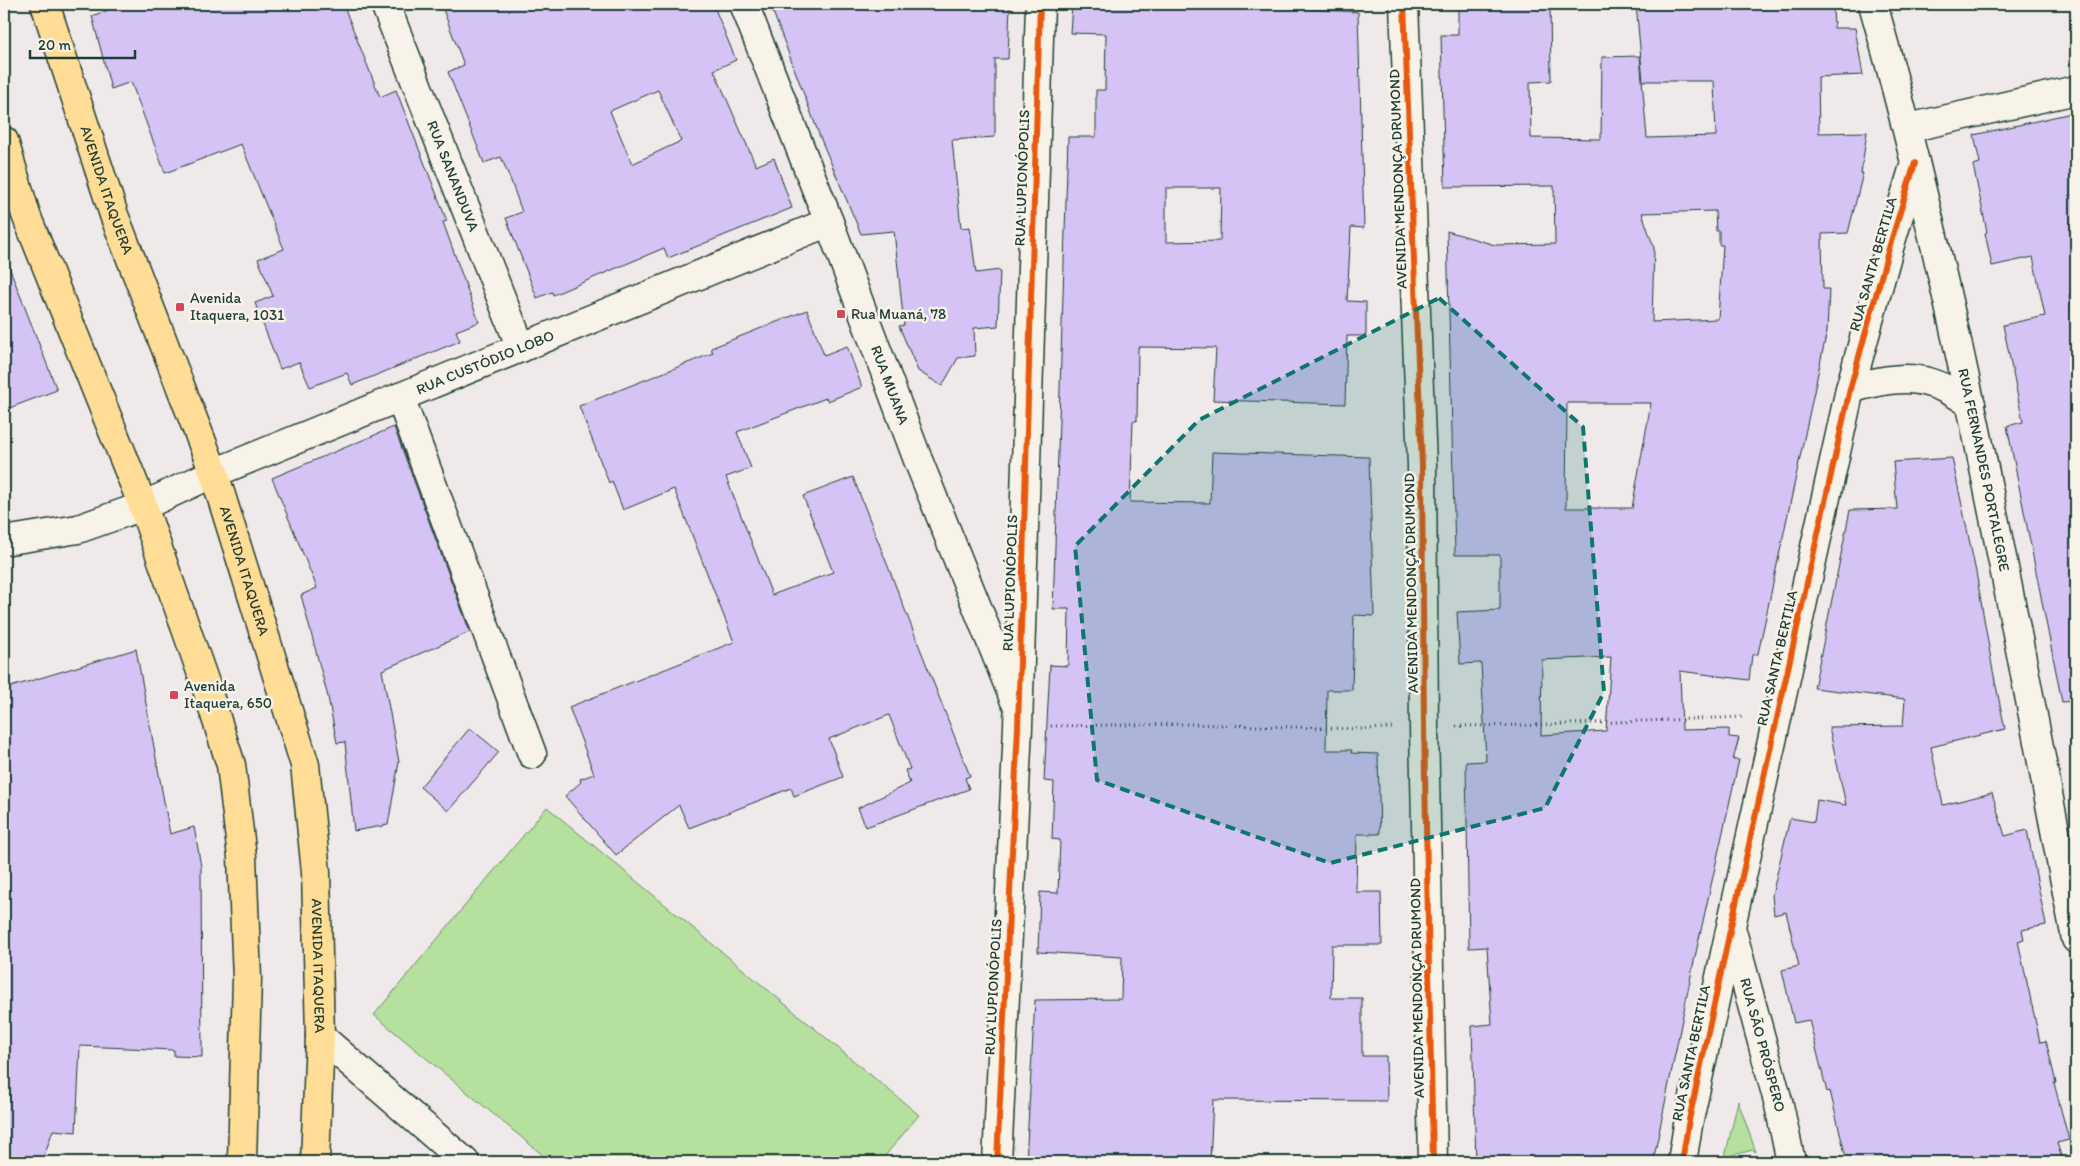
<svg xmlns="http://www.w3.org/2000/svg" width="2080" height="1166" font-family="Itim,sans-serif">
<rect width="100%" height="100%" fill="#f0e9ea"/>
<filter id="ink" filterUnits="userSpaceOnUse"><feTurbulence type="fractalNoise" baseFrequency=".02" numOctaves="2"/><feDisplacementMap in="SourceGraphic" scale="10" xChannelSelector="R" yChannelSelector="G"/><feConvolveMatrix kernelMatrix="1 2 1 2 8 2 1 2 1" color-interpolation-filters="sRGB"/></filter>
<g filter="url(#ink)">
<path fill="#b5e09d" stroke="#6a8e68" d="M547,807L919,1115L880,1162H551L374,1015Z
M1738,1101L1756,1152L1753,1150L1725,1157Z"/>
<path fill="#d4c3f4" stroke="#1f3d34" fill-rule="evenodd" d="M124,4H343L380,97L396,90L447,221L443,222L479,322L456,331L460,341L352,385L347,373L310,387L299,362L280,369L255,303L273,296L258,259L284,249L241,144L165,173L131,82L111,89L92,16Z
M441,4H713L736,60L714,70L756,166L774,158L792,208L668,258L664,248L553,295L552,292L537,298L506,218L522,212L511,181L501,157L484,163L448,72L464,65ZM658,90L681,141L632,164L610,111Z
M770,4H1010L1008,59H995V137L952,140L961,228L970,227L976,273L1000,270L998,326L974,328L975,356L958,358L942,386L918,371L899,326L904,325L894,231L861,234L820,137Z
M1072,4H1274V7L1358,12L1364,228L1351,227L1347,301L1366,302V336H1347L1345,404L1213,400L1216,348L1138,347L1137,421H1133L1130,502L1210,503L1212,452L1369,457L1374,616L1354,615L1352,690H1327L1326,750H1352L1351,753L1378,754L1380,834H1357L1356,892H1381L1382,945H1332L1331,998H1362V1056H1386L1387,1101L1213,1100L1210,1162H1026L1035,1000L1121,999L1122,957L1038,952L1040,892L1058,893L1060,840L1052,839L1054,782L1044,781L1050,665L1068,666L1069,609H1053L1068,137H1096V90H1105L1106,34L1070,33ZM1166,188H1221L1220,241L1166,242Z
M1465,4H1550L1551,81L1530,82L1531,138L1601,139L1602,57L1640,56L1647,138L1716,136L1714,81H1643L1636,4H1704V6L1833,4L1834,28H1855L1863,75L1818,77L1819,133L1867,132L1861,173H1863L1848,233L1822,234L1823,289H1829L1827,331L1758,654L1752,655L1749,680L1680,671L1682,730L1729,729V737L1739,738L1733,760H1739L1693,966L1653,1162H1476L1472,1026L1492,1024L1487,947L1469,948L1466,762L1486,761L1481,663L1460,664L1457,612L1500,610V555H1455L1447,231L1495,245L1555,244L1554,186L1445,187L1441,35H1458V7H1465ZM1715,211L1716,231H1719V245H1723L1718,319L1652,322L1654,248L1642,213ZM1567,403H1651L1632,508H1566ZM1611,657L1606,731L1541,735L1542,660Z
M2076,112V294L2069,295L2076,328V701L2062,702L2007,426L2023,422L2003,325L2045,316L2033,257L1992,266L1985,233L1987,232L1973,165L1980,163L1974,135Z
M4,259H6L57,390L4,410Z
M807,310L824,355L847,346L862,387L828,401L826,398L737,432L751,468L726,477L772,595L833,572L803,496L853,477L970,776L965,778L969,789L866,827L858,808L910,783L905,770L910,769L889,715L829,739L843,777L794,796L791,788L689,828L679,805L616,855L565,796L581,782L580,779L594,774L569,707L734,642L674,489L623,510L612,481L609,483L579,406L713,353L711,348Z
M394,427L470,632L382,670L399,762L388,825L354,831L345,742L337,743L328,697L301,595L317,588L272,478Z
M1952,458L1976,572L1993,671L2005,729L1931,747L1943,805L1992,793L2005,836L2027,830L2046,925L2022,930L2024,939L2018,941L2040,1042L2046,1041L2056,1083H2054L2069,1140L2057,1143L2063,1162H1847L1830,1091L1827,1092L1809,1020L1794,1023L1782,970L1799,966L1786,912L1774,915L1772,895L1790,818L1814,822L1817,800L1846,805L1829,727L1903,726L1905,699L1814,688L1850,510L1897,509L1893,462Z
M136,649L170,834L194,827L198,849L201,867L202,1057L174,1056V1050L80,1046L76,1132L53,1130L42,1162H4V689Z
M470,728L499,752L448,811L420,787Z"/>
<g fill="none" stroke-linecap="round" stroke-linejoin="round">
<defs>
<g id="minor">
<path id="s1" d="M385,4L521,348"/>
<path id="s2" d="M744,4L829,222L918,460L1014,699"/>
<path d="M1404,4L1422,466L1424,727L1433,1162"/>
<path id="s3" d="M1873,4C1960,311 2015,626 2076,939"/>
<path d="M1908,128L2076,90"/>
<path d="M1850,389C1899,374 1928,373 1971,404"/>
<path d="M400,397L532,754"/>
<path id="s4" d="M4,541L78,529L143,506L214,473L829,222"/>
<path id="s5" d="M1732,931L1779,1105L1791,1162"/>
<path d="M320,1036L465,1162"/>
<path d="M997,1162L1018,727L1040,4"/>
<path d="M1682,1162L1688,1125L1731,926L1850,389L1889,248L1915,163"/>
</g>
<g id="major">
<path id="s6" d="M45,4L114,215L214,473L305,765L316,872L320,1036L315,1162"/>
<path d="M4,141L26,215L143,506L205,683L231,765L242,857L247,978L242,1162"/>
</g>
</defs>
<use href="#minor" stroke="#1f3d34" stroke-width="31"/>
<use href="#major" stroke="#1f3d34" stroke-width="31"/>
<path stroke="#1f3d34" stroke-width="3" stroke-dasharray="1 4" stroke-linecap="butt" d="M1051,726L1188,724L1361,729L1392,728
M1456,726L1543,725L1744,717"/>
<use href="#minor" stroke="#f7f3e8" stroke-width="28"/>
<use href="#major" stroke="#ffdd96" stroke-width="28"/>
<defs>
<path id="cycleway" d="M1404,4L1422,466L1424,727L1433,1162
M997,1162L1018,727L1040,4
M1682,1162L1688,1125L1731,926L1850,389L1889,248L1915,163"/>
</defs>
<use href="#cycleway" stroke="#f7f3e8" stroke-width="9"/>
<use href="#cycleway" stroke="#e8590c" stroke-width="6"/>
</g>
</g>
<path fill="#0f766e" fill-opacity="0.2" stroke="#0f766e" stroke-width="4" stroke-dasharray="10 6" stroke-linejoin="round" d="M1439,298L1583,427L1604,692L1545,808L1330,863L1097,780L1075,546L1199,420Z"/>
<g fill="#d1495b" stroke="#f7f3e8" stroke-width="2">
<rect x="175" y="302" width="10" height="10" rx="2.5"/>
<rect x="836" y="309" width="10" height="10" rx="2.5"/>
<rect x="169" y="690" width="10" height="10" rx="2.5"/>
</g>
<g text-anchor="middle" stroke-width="5" stroke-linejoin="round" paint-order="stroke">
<g font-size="15" fill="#1f3d34" stroke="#f7f3e8">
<text dy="5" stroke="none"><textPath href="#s1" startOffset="185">RUA SANANDUVA</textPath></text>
<text transform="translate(1022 178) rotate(-88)" y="5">RUA LUPIONÓPOLIS</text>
<text transform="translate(1398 179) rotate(-92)" y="5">AVENIDA MENDONÇA DRUMOND</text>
<text dy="5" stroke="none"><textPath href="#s6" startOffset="196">AVENIDA ITAQUERA</textPath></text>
<text transform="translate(1873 264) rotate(-74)" y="5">RUA SANTA BERTILA</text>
<text dy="5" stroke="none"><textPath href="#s4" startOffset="515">RUA CUSTÓDIO LOBO</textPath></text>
<text dy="5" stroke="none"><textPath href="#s2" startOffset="408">RUA MUANA</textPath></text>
<text dy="5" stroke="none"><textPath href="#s3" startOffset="479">RUA FERNANDES PORTALEGRE</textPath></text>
<text dy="5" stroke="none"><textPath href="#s6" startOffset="601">AVENIDA ITAQUERA</textPath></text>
<text transform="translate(1010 583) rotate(-88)" y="5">RUA LUPIONÓPOLIS</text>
<text transform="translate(1411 583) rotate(-91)" y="5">AVENIDA MENDONÇA DRUMOND</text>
<text transform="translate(1777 658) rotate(-77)" y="5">RUA SANTA BERTILA</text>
<text dy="5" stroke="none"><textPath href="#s6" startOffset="1006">AVENIDA ITAQUERA</textPath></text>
<text transform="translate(993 987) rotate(-87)" y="5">RUA LUPIONÓPOLIS</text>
<text transform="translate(1417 988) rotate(-91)" y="5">AVENIDA MENDONÇA DRUMOND</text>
<text dy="5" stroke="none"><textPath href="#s5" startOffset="118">RUA SÃO PRÓSPERO</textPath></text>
<text transform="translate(1691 1053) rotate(-78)" y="5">RUA SANTA BERTILA</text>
</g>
<g font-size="15" fill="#1f3d34" stroke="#f7f3e8" text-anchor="start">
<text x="190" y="303">Avenida<tspan x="190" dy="17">Itaquera, 1031</tspan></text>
<text x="851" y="319">Rua Muaná, 78</text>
<text x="184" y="691">Avenida<tspan x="184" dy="17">Itaquera, 650</tspan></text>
</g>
</g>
<rect width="2080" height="1166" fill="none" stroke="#f7f3e8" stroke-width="20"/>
<rect x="10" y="10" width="2060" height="1146" fill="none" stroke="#1f3d34" stroke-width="2" filter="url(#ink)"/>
<path d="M30 50v8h105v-8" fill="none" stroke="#1f3d34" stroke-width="2.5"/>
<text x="38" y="50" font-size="15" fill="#1f3d34" stroke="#f7f3e8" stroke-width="4" paint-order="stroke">20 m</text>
</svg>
